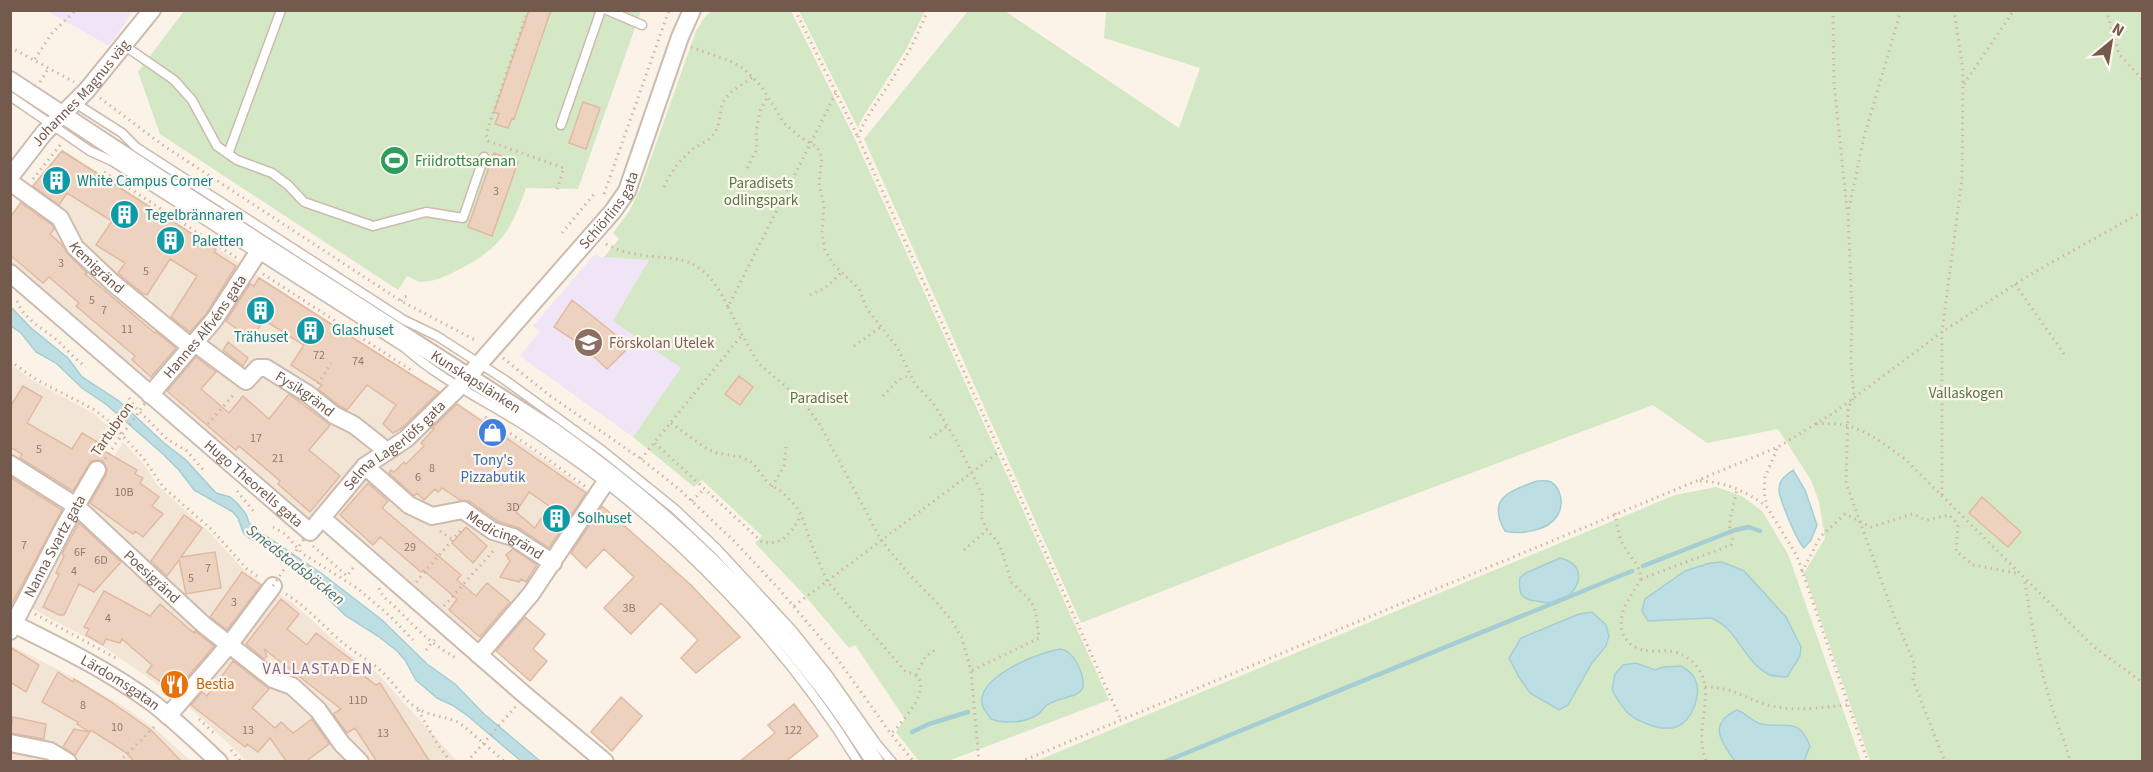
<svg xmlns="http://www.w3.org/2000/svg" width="2153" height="772" font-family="'Source Sans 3',sans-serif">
<rect width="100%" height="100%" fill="#fbf3e7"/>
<path fill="#f2e5d6" d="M62,149L243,265L209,318L152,383L11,264V215L22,197Z
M255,274L442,393L403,431L356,463L309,520L163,394L222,326Z
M11,365L35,382L93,413L112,430L57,522L18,603L11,599Z
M456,402L524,445L589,492L524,590L478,643L333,516L371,472L412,446Z
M123,442L143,463L158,486L209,532L245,571L265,585L228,636L176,697L104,647L31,608L70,527Z
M273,591L293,603L340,646L360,663L376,672L457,761H247L186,704Z
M10,645L61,671L123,706L159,732L191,761H11Z"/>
<path fill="#f0e4f7" d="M47,11H133L109,46Z
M595,254L602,258L604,257L649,260L682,368L633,437L520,356L540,331L533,326Z"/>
<path fill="#d4e8c6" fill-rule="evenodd" d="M184,11H641L578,189L526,188C511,231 500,249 458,270C445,277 434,282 419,282L407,276L398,290L160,134L138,72Z
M711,11H791L853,135L1109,700L948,761H919L896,732L905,719L855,645L849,648L806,597L755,543L762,536L702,480L694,487L633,437L681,368L613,321L649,260L604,257L619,239L613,233L630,210L640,189L696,31L704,18Z
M799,11H925L907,48L863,117L858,128Z
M968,11H1005L1179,128L1200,68L1104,38L1106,11H2142V761H1870L1804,573L1825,538L1819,502L1811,480L1778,429L1707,443L1653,405L1306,535L1081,623L864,139Z
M1716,487L1742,496L1762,511L1788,554L1861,761H1804L1806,757L1798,727C1787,725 1765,726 1758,723C1750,719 1746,713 1737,710L1726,715L1720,722L1735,761L1034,762L1675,495ZM1685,571L1732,636L1721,622L1712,618L1648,621L1671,582ZM1606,646L1592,663L1576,692L1509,658ZM1636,663L1655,670L1698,695L1686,720Z"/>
<path fill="#bddee3" stroke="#a4ced4" stroke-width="1.5" d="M10,306L31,328L68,358L82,377L119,401L164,443L186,460L216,493L230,497L237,503L246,514L249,523L257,530L321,573L382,620L427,664L455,684L484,714L540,761H521L468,716L452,705L437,698L416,680L405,660L397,651L378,636L346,616L285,558L249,538L243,532L238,518L233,512L194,490L179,470L164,455L107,405L82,388L56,363L36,352L21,333L11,326Z
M1793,470L1805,490L1817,525L1811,540L1804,548C1797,541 1779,499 1779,489C1779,480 1786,475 1793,470Z
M1537,481C1541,481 1547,480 1551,482C1562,489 1564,506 1557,516C1548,531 1520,535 1505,531C1486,498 1510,491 1537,481Z
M1560,558C1591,565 1579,596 1555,603C1549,604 1542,602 1536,601C1521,600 1518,592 1520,578L1526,573Z
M1722,562L1744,571L1786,617L1801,647L1800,656L1787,677C1781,676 1773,677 1768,674C1744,662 1737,627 1711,618L1648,621L1642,611L1645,599L1685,571L1710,563Z
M1592,612L1606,625L1609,636L1606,646L1592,663L1568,705L1559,710L1530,693L1519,677L1509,658L1521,638L1579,614Z
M1060,649C1068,650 1073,656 1077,663C1096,702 1068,692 1047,705C1043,708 1041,713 1037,715C1024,723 1004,724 991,719C987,713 980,706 982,698C986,673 1039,653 1060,649Z
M1636,663L1655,670L1663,667L1681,666C1686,669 1693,674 1695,679C1702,693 1693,721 1676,727C1662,732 1634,721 1625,710C1620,704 1616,697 1612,690L1615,674L1623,665Z
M1737,710C1746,713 1752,722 1762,724C1787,729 1798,716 1810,746L1804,761H1735C1720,741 1708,723 1737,710Z"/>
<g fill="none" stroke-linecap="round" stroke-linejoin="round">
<path stroke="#a4ced4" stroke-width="4.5" d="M1643,566L1735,530L1749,527L1760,531
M912,732L929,724L968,712
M1164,762L1632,571"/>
</g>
<path fill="#eed2c0" stroke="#e0b9a2" stroke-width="1.5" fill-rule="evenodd" d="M529,10H551L514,119L512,118L508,128L495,124L499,114L494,112Z
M583,102L600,108L586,149L569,143Z
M62,151L216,249L214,252L236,266L206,314L190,332L171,317L197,276L170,259L147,295L142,293L118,273L125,263L96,245L112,221L67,193L59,205L33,186Z
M494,153L518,162L492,236L468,227Z
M21,203L52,225L54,229L50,234L62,245L68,254L87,273L85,274L155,333L156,332L176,348L151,377L132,360L135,356L76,306L79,303L49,277L43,283L10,255V217Z
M259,278L353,338L439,392L402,428L393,433L383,424L396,405L367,385L347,410L340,406L318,389L322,385L291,365L304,345L264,320L251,339L226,321L250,284L254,286Z
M572,300L630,346L607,369L583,346L554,327Z
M228,342L248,358L243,366L223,350Z
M196,357L216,372L201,389L229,413L243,396L269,419L289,394L330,425L309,450L340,476L310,512L278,484L280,481L239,446L236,450L167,391Z
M739,376L753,387L740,405L725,394Z
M23,386L42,397L27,423L72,449L82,433L101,444L99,448L137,470L135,474L143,478L140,483L159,497L152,506L163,514L143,537L135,531L133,534L90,503L106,475L107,469L103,461L98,460L91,461L73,491L20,458L22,454L10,447V407Z
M457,404L586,493L549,548L519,528L498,521L469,501L460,500L442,488L438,492L435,489L424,500L417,493L414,496L389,473L391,470L394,472L404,462L406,464L424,446L421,443L434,429L432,428ZM529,492L549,506L535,528L516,512Z
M10,477L62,510L10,607Z
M368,483L388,501L382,508L461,575L457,580L476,596L487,583L510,602L480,637L449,610L457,599L423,570L421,572L380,537L373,545L340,515Z
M1982,497L2021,532L2008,547L1969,513Z
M602,506L691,585L740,637L696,673L681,658L698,640L661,603L631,634L604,608L634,577L604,549L586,568L571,553Z
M184,515L202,528L181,557L215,552L221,588L186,594L179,560L167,576L151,561Z
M79,523L121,562L94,592L79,584L64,615H59L43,607L59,574L56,573L64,556L62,554Z
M466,527L487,546L473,563L452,543Z
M513,549L537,565L526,582L521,579L519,582L500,577L510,561L506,555Z
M242,572L261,585L227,630L210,617Z
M104,591L150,616L160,604L194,633L195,631L214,646L175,692L147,672L152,665L122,639L120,643L106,639L103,645L86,635L89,629L84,627Z
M281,599L299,614L287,629L307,645L316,633L357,664L354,668L376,685L380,683L430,762H377L355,728L347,733L333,714L341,709L264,649L267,656L264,659L246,644Z
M525,617L545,634L533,649L547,661L530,681L496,651Z
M10,647L39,665L26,692L10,682Z
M233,661L269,689L252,708L275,728L281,722L293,733L312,719L329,744L305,762H287L270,738L258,752L247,744L245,747L191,705L202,692L207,696Z
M58,672L73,682L74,679L111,702L151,730L182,762H135L125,752L91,730L75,755L63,747L74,729L89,732L77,724L78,722L42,702Z
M621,697L642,716L612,751L591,732Z
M794,704L818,736L785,762H739L775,733L768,725Z
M13,717L46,724L44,739L10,733Z"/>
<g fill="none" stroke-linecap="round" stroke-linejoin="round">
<defs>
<path id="lane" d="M607,10L642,25
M125,46L174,80L192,100L217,146L237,160L272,173L288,185L304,202L373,226L426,212L463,218L484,157
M10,96L90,151L112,161L405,348C437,377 476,396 512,418C531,429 550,443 569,456C679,533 788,647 858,762
M75,103L122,133L136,147L404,320L437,336L505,380L603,451L675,509L717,549L792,630L828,675L876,743L892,762
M561,125L601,10
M228,154L281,10"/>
<g id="street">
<path id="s1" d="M10,80L185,195L553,431C653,502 745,586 820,683C840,708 857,735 875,762"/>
<path id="s2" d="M10,177L44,133L87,90L152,10"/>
<path id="s3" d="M10,182L60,218L75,247L113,283L191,347"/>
<path id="s4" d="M10,273L310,532L365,466L406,439L459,387L613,211L627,191L680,37L692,10"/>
<path id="s5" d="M195,343L246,381L258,368H266L308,394L334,415L354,425L387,451"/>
<path id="s6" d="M150,395L214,320L257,254"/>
<path id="s7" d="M10,464L76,506L204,625L273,679L292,686L318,710L342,744L360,762"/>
<path id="s8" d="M365,466L409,505L432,516L463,510L493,531L513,537L553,563"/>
<path d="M322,518L525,695L605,762"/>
<path id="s9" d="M10,622C58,646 106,669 150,701C174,719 197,741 219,762"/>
<path id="s10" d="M10,631L64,527L97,470"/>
<path d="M479,655L531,594L605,483"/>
<path d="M168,716L229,645L273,586"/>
<path d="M10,743L50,751L68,762"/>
</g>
</defs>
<use href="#lane" stroke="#ccbbae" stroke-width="11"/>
<use href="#street" stroke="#ccbbae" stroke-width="20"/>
<path stroke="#d3b5a4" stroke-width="3" stroke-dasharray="1.5 4.5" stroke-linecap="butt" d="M528,10L486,134L488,141L564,168L557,189
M795,10L858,137
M928,10C919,32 909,53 896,73C883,95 867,113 858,137L1120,718
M1833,10L1834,84L1847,209
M1901,10L1864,137L1848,213L1852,310L1851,363L1854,397L1848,409L1846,483L1893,613L1915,665L1913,680L1945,762
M2106,10L2119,54L2142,79
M10,47L74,82
M691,47L730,61L743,68L761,86L784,123L800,137L817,147L822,158L819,183L824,206L822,234L825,250L833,264L859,289L867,309L897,347L915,384L933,403L956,440L982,494V519L987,530L997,541L1002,551L1011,582L1027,597L1033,605L1036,614L1039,638L971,671
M35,59L52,33L76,10
M40,82L49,67
M1964,84L2014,10
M100,98L164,146L401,301L477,341
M747,168L757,149L756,132L760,111L768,96
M104,172L237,258
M33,179L61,144
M664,187C671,172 680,159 693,149C699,145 707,142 712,136C722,126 718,112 724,101C730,90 744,84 753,77
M604,194L669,10
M562,233L594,194
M606,244C659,272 694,234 728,307L836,93
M263,274L411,370
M2015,284L2064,354
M810,295L825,288L841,273
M17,301C24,320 43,328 58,341C67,350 75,359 86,367
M401,301L404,297L409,296
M728,307L742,335L759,364L803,401L820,425L881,540L907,572L938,604L952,621L962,638L971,671L979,762
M854,346L881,327
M503,358L549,395L641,459L679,489L735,542L779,589L834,654L891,734L914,762
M10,361L37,380L95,410L112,424L144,459L163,487L212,530L247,569L260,578
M318,384L331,363
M883,396L898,380L910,375
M129,398L136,408L167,439L187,451L204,471
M485,417L525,443L586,487
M671,423L707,449L716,453L742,457L753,463L768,483L782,492L795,505L801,514L813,548L827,581L906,672C909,673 913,673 915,675C934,688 900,724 891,734
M208,424L235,393
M1816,424C1855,420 1874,437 1905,459L2094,647L2142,682
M930,438L947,426
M655,443L762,542C783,546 792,532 801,515
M1777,449L1765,477L1764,492L1767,507L1797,556L1868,762
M105,459L119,439
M641,459L742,335
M1700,481C1725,482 1746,491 1766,506
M772,487L784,466L786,447
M237,491L255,513
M1942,495V332L1962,179L1963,71L1954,10
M692,501L705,488
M1615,513C1617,524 1618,536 1624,546C1630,558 1640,564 1641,579C1637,587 1631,594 1627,602C1614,627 1623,650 1652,651C1660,652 1667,650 1675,652C1687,655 1697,664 1702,675C1713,702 1693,734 1707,762
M273,527L285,534L303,554L357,588L391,617L413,640
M440,531L452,539
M313,546L347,576L354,567
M964,550L987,530
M1802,572L1820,537L1845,514L1871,527L1913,514L1926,520L1949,515L1958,524L1956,551L1973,565L2016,573
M1641,579L1731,545L1733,541L1729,525L1737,489
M416,582L460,531L461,527
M2025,582C2031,624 2039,664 2051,704C2056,724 2066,741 2070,762
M379,588C382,598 392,603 398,610C421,632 429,643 458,659
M286,594C307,607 323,626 342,642C354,653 370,660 382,672C395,683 402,699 417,708C431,717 446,716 460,723L505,762
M444,606L496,548
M794,606L999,452
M35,614L116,658
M426,650L436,638
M916,675L925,657L936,649
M1705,687C1735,687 1746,700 1772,706C1797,712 1823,707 1848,705
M418,710L438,745L451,762
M199,719L216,735
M231,750L242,762
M119,762L156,725
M1020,762L1778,447L1835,412L1942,332L2031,274L2142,212"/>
<use href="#lane" stroke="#fff" stroke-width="8"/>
<use href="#street" stroke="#fff" stroke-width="16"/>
<path stroke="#d3b5a4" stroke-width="3" stroke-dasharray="1.5 4.5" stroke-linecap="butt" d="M119,439L146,402
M273,586L304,539
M467,762L517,705"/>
</g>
<defs>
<symbol id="stadium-disc" viewBox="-11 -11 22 22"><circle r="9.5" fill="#2e9e5b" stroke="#fef7ed"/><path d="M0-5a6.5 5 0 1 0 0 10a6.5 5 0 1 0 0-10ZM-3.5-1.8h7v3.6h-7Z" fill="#fff"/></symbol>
<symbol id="building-disc" viewBox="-11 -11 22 22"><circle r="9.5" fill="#0f9aa8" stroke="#fef7ed"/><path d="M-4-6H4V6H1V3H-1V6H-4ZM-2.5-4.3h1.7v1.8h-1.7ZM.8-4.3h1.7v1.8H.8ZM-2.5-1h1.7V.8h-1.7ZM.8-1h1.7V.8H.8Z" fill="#fff"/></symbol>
<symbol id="school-disc" viewBox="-11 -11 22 22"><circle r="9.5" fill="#8d6e63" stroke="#fef7ed"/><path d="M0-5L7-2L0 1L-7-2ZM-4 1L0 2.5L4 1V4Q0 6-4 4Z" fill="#fff"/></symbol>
<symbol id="shop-disc" viewBox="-11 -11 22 22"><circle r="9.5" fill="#3f7fe0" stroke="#fef7ed"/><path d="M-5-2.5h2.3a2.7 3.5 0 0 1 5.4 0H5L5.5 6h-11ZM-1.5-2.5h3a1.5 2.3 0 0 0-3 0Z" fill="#fff"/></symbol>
<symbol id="restaurant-disc" viewBox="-11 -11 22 22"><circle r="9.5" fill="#e8710a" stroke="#fef7ed"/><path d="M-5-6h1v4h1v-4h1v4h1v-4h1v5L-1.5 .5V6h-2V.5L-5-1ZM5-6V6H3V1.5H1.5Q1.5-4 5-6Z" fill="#fff"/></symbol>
</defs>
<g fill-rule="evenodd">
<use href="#stadium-disc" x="378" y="144" width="33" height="33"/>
<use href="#building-disc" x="40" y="164" width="33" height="33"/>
<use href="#building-disc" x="108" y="198" width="33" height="33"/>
<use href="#building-disc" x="154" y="224" width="33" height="33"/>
<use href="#building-disc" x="244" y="294" width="33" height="33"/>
<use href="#building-disc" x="294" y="314" width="33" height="33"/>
<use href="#school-disc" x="572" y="326" width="33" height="33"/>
<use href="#shop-disc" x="476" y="416" width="33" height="33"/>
<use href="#building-disc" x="540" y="502" width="33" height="33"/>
<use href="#restaurant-disc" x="158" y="668" width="33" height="33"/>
</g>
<g text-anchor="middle" stroke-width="4.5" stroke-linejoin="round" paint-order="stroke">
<g font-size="12" fill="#92786a">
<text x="496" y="195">3</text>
<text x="61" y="267">3</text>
<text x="146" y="275">5</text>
<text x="92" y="304">5</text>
<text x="104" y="314">7</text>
<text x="127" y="333">11</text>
<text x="319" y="359">72</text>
<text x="358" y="365">74</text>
<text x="256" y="442">17</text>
<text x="39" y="453">5</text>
<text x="278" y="462">21</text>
<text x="432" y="472">8</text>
<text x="418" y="481">6</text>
<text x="124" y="496">10B</text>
<text x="513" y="511">3D</text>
<text x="24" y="549">7</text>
<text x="410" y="551">29</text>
<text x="80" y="556">6F</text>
<text x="101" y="564">6D</text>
<text x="208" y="572">7</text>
<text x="74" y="575">4</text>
<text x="191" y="582">5</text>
<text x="234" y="606">3</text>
<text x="629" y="612">3B</text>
<text x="108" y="622">4</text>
<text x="358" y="704">11D</text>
<text x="83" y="709">8</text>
<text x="117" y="731">10</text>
<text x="248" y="734">13</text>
<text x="793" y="734">122</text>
<text x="383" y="737">13</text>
</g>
<g font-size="15" fill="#735a4d" stroke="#fef7ed">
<text dy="5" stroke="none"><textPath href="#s2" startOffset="110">Johannes Magnus väg</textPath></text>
<text dy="5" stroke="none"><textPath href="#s4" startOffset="838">Schiörlins gata</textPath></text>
<text dy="5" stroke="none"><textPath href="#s3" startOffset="124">Kemigränd</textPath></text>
<text dy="5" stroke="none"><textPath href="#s6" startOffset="88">Hannes Alfvéns gata</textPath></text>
<text dy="5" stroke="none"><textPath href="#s1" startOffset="555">Kunskapslänken</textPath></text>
<text dy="5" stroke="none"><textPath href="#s5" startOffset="136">Fysikgränd</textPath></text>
<text transform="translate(112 429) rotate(-55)" y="5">Tartubron</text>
<text dy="5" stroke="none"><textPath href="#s4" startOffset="518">Selma Lagerlöfs gata</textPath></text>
<text dy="5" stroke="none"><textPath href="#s4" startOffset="322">Hugo Theorells gata</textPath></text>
<text dy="5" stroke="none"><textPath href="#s8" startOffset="165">Medicingränd</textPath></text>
<text dy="5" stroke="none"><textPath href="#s10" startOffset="96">Nanna Svartz gata</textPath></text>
<text dy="5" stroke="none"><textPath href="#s7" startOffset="182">Poesigränd</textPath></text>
<text dy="5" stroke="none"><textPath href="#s9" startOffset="126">Lärdomsgatan</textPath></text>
</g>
<g font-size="15" fill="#27864d" stroke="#fef7ed" text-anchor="start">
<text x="415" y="166">Friidrottsarenan</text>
</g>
<g font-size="15" fill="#0d838f" stroke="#fef7ed" text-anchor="start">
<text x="77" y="186">White Campus Corner</text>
<text x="145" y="220">Tegelbrännaren</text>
<text x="192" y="246">Paletten</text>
<text x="332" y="335">Glashuset</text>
<text x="261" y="342" text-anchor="middle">Trähuset</text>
<text x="577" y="523">Solhuset</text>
</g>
<g font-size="15" fill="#557846" stroke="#fef7ed">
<text x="761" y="188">Paradisets<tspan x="761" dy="17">odlingspark</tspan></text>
<text x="1966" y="398">Vallaskogen</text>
<text x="819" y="403">Paradiset</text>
</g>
<g font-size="15" fill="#785e54" stroke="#fef7ed" text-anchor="start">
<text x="609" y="348">Förskolan Utelek</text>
</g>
<g font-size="15" fill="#366cbe" stroke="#fef7ed">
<text x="493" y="465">Tony's<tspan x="493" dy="17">Pizzabutik</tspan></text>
</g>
<g font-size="15" fill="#c56008" stroke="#fef7ed" text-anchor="start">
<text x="196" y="689">Bestia</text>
</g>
<g font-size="16" font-style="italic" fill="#45757e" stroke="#fef7ed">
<text transform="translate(296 564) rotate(38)" y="6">Smedstadsbäcken</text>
</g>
<g font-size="16" letter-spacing="1.5" fill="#80658f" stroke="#fef7ed">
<text x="318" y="674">VALLASTADEN</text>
</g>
</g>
<rect width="2153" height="772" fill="none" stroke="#735a4d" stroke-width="24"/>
<g transform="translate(2111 42) rotate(30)" stroke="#fef7ed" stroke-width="4.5" paint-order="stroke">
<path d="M0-4.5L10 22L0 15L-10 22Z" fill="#735a4d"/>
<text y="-9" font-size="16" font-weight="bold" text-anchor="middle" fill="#735a4d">N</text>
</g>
</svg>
